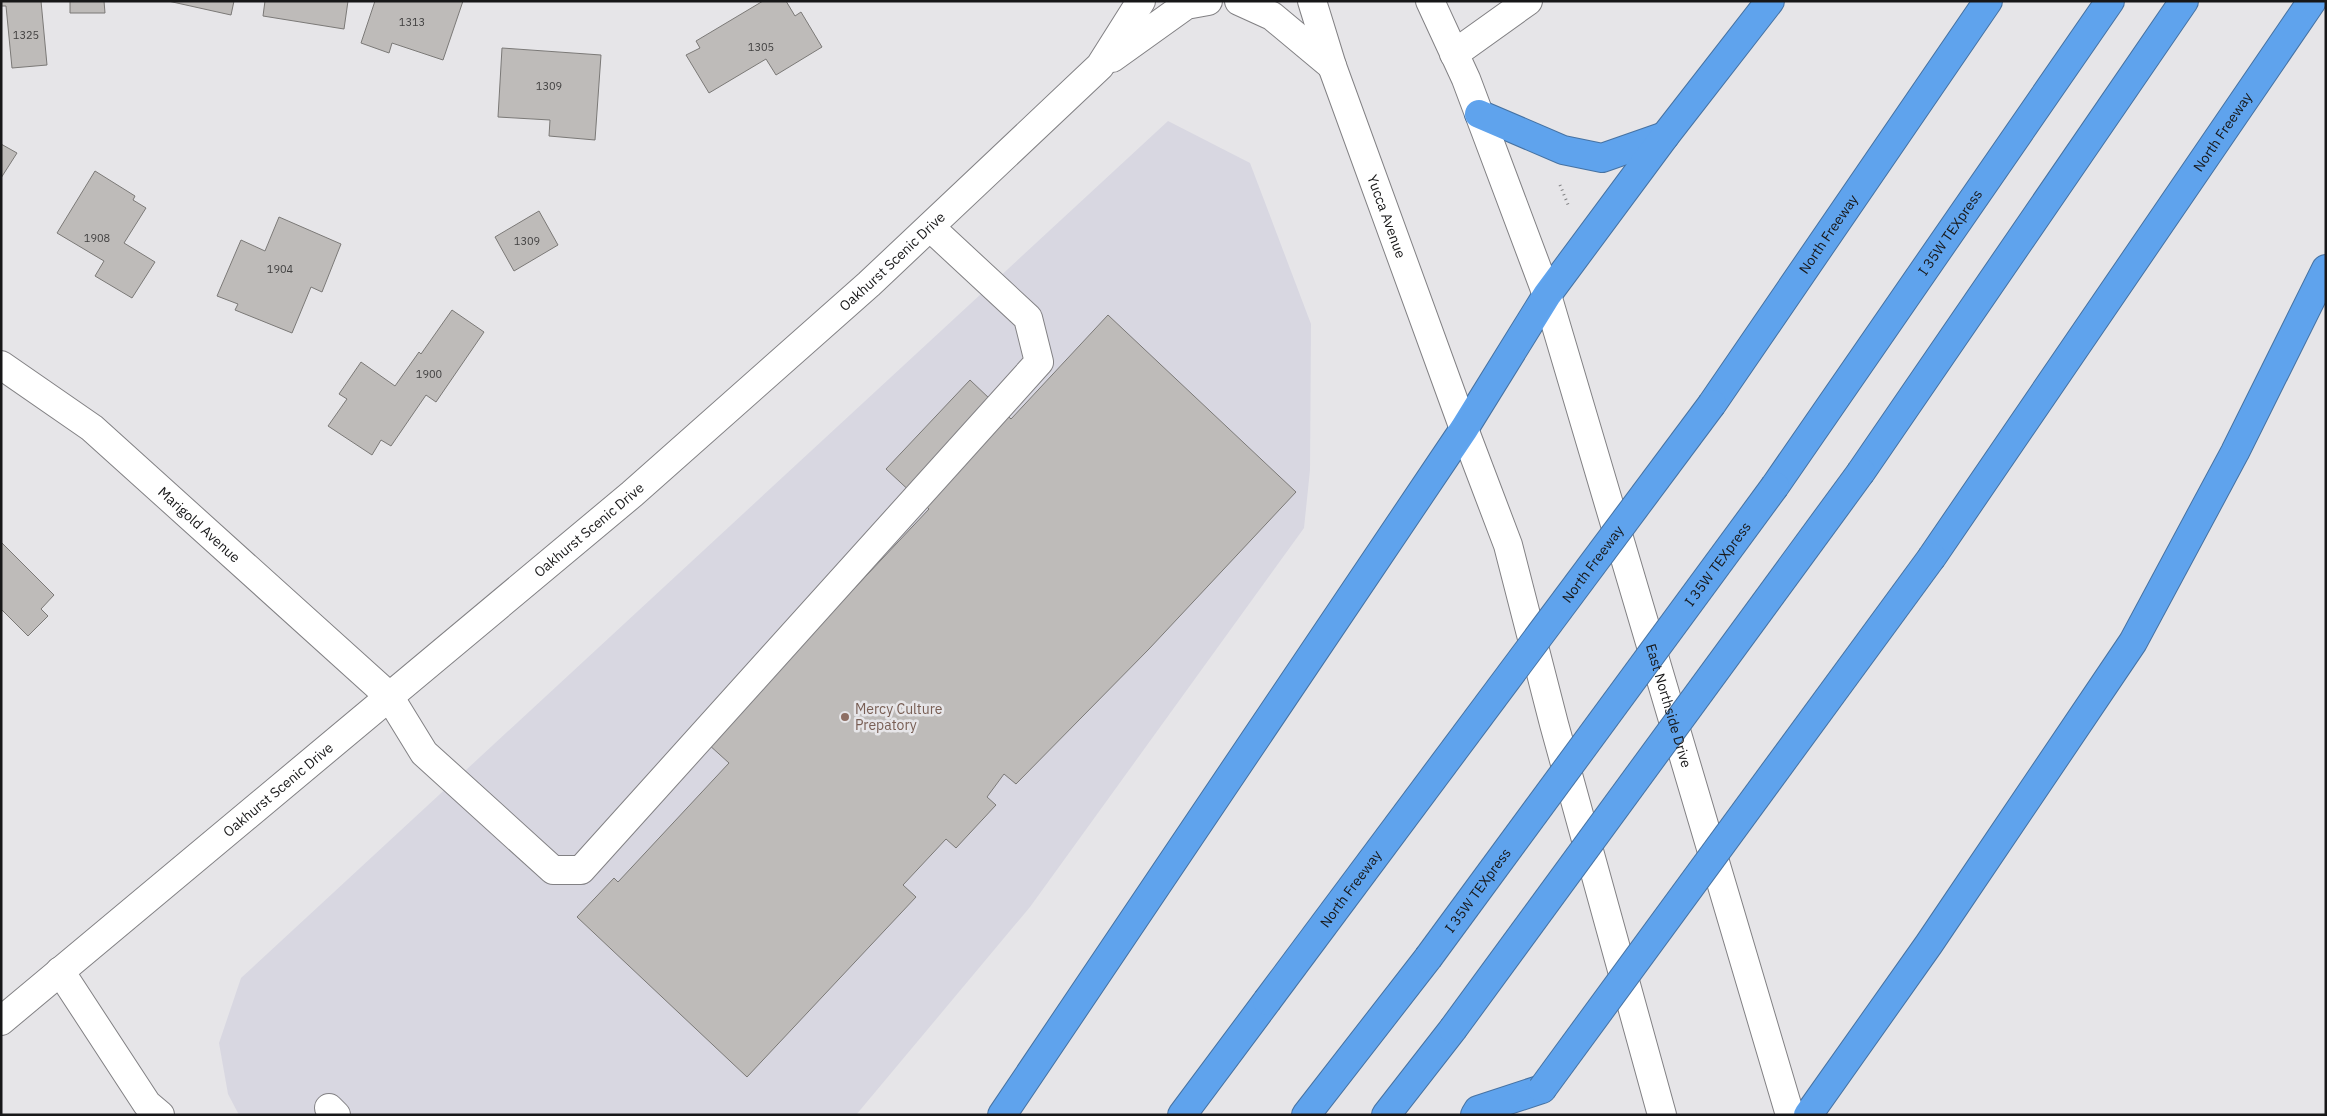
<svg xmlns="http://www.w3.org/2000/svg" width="2327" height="1116" font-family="'IBM Plex Sans',sans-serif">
<rect width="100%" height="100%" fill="#e6e5e8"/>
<path fill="#d8d7e1" d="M1168,121L1250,163L1311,324L1310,470L1304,528L1030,907L856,1115H239L228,1094L219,1043L241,978Z"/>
<path fill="#bebbb9" stroke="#7b7977" d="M1,1H41L47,65L12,68L6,6H1Z
M70,1H104L105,13H70Z
M168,1H234L231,15Z
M265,1H348L344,29L263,16Z
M375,1H463L443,60L392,43L389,53L361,43Z
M763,1H786L795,16L801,12L822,47L776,75L766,59L709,93L686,55L700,48L696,41Z
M502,48L601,55L595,140L549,136L550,120L498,117Z
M1,144L17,153L1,178Z
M95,171L135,196L133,200L146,208L124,243L155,262L132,298L95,276L104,261L57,233Z
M539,211L558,245L514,271L495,237Z
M279,217L341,244L322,292L311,287L292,333L235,310L238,304L217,296L241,240L265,251Z
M452,310L484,332L436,402L426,395L391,446L381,440L372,455L328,426L347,399L339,394L361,362L395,386L419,352L421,354Z
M1108,315L1296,492L1149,649L1016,784L1004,774L987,797L996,805L956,848L946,839L903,885L916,897L747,1077L577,917L614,878L618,882L729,763L708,744L929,509L886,469L970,380L1011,419Z
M1,542L54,595L41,609L48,616L28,636L1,609Z"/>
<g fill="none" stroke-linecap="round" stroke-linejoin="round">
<defs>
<g id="minor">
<path d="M1239,1L1272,16L1332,66"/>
<path id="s1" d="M1312,1L1332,66L1464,429L1508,545L1554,724L1662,1115"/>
<path id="s2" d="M1430,1L1466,79L1547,295L1790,1115"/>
<path d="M1454,54L1528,1"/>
<path d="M1112,58L1186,5L1208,1"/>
<path id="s3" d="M1,365L92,428L389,696L424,753L553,870H581L1039,362L1028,318L930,227"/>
<path d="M60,971L147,1104L160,1115"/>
<path id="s4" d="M1,1021L632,494L869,284L1100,66L1141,1"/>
<path d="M329,1108L336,1115"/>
</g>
<g id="highway">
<path d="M1479,114L1563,150L1602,158L1665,136"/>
<path id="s5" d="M1712,404L1988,1"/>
<path d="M1861,472L2184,1"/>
<path id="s6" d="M1775,486L2110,1"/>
<path id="s7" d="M1932,557L2312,1"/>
<path d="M1002,1115L1464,429L1547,295L1665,136L1770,1"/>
<path d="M1182,1115L1267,1001"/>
<path d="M1306,1115L1428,958"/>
<path d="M1386,1115L1453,1029"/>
<path d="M1475,1115L1478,1110L1542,1089"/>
<path d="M1808,1115L1929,944L2133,642L2235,452L2326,269"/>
</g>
</defs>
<use href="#minor" stroke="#828184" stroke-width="30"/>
<use href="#highway" stroke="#4672a2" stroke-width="30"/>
<path stroke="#7c7c7e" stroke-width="3" stroke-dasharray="1 4" stroke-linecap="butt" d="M1560,185L1569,207"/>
<use href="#minor" stroke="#fff" stroke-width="28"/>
<use href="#highway" stroke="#5fa3ed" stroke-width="28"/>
<defs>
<g id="highway-bridge">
<path id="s8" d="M1428,958L1775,486"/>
<path id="s9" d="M1267,1001L1712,404"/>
<path d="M1453,1029L1861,472"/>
<path d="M1542,1089L1932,557"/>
</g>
</defs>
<use href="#highway-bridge" stroke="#4672a2" stroke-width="30" stroke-linecap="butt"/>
<use href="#highway-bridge" stroke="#5fa3ed" stroke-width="28"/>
</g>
<circle fill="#8d6e63" stroke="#e6e5e8" stroke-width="2" cx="845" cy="717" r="5"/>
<g text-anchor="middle" stroke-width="5" stroke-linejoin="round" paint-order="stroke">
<g font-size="11" fill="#414040">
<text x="412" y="26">1313</text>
<text x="26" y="39">1325</text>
<text x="761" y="51">1305</text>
<text x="549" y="90">1309</text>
<text x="97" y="242">1908</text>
<text x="527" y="245">1309</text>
<text x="280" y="273">1904</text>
<text x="429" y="378">1900</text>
</g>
<g font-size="14" fill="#171718" stroke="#e6e5e8">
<text dy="5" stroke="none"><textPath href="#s7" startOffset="515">North Freeway</textPath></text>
<text dy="5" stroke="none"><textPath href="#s1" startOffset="228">Yucca Avenue</textPath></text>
<text dy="5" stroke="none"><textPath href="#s6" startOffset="308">I 35W TEXpress</textPath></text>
<text dy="5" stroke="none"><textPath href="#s5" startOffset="206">North Freeway</textPath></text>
<text dy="5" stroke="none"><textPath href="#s4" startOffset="1171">Oakhurst Scenic Drive</textPath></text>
<text dy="5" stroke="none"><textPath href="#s3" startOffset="255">Marigold Avenue</textPath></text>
<text dy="5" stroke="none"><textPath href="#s4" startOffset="766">Oakhurst Scenic Drive</textPath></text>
<text dy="5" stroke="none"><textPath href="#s9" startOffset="545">North Freeway</textPath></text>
<text dy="5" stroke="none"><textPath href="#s8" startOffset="489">I 35W TEXpress</textPath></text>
<text dy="5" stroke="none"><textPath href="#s2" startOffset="745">East Northside Drive</textPath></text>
<text dy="5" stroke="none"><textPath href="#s4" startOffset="361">Oakhurst Scenic Drive</textPath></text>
<text dy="5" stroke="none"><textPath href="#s9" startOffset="140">North Freeway</textPath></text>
<text dy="5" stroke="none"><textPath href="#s8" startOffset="84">I 35W TEXpress</textPath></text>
</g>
<g font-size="14" fill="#785e54" stroke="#e6e5e8" text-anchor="start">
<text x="855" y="714">Mercy Culture<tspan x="855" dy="16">Prepatory</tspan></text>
</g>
</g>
<rect width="2327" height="1116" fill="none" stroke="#171718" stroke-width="5"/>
</svg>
